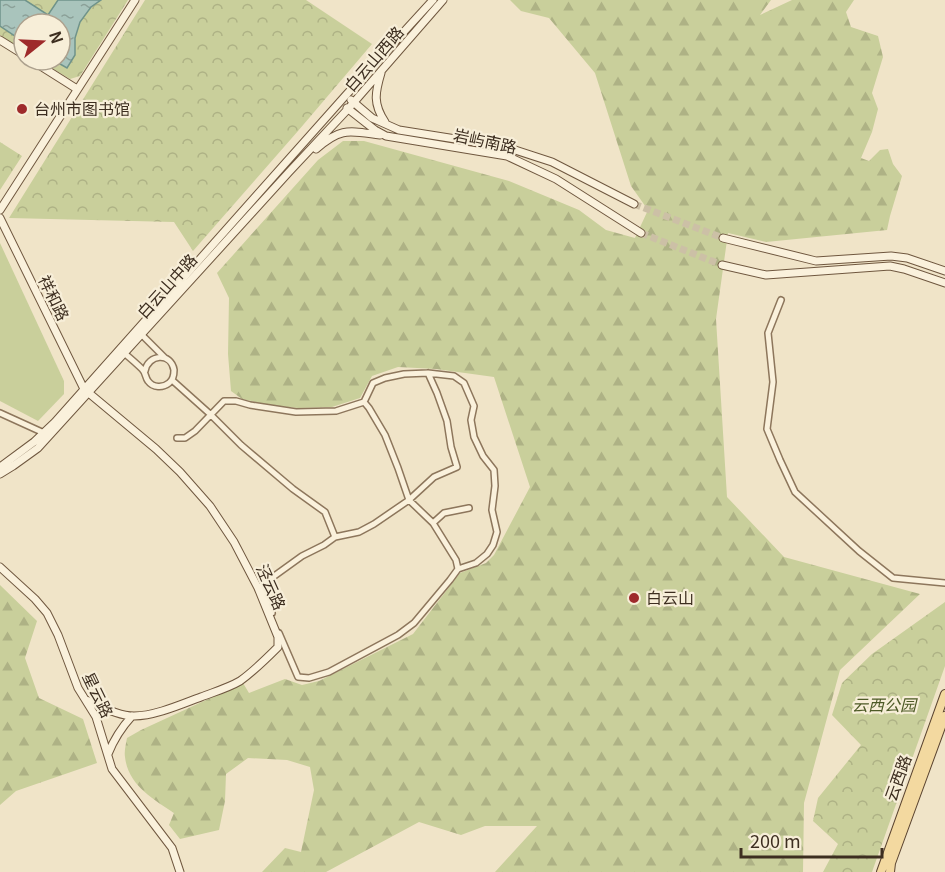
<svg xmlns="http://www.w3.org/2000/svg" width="945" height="872" font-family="Georgia,'Noto Sans SC',serif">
<defs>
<pattern id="forest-firs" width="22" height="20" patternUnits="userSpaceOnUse" patternTransform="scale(1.5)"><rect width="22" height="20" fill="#c9cf9b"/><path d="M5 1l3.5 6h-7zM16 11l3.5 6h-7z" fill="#aeb285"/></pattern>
<pattern id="park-crowns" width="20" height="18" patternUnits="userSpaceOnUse" patternTransform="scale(1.5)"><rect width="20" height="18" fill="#c9cf9b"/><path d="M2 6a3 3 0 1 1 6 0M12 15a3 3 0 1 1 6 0" fill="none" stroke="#aeb285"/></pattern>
<pattern id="water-ripples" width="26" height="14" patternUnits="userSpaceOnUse" patternTransform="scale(1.5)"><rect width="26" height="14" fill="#a9c4bc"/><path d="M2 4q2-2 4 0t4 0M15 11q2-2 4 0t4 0" fill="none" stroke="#8ba098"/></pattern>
</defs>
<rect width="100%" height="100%" fill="#f0e4c8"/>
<path fill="#c9cf9b" d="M0,243L64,381V394L38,421L0,401Z"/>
<path fill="url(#forest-firs)" d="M510,0H771L760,15L792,0H854L846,12L851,27L878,36L883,57L872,93L878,109L872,132L861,158L869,161L880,150L888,149L893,164L902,176L890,216L887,230L766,242L728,233L716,319L727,497L784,557L920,594L840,670L804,803L803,872H495L537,826H485L461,835L419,822L326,872H262L285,848L301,852L314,790L310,767L287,760L248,758L226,774L225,801L219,830L180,839L169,825L174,813C153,799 128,785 125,757C124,751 126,744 127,738L141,730L243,683L249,693L285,679L302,685L319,681L413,634L460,573L486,563L494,555L530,487L494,377L436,369L398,367L372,376L360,398L332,407L298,408L269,405L242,399L231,391L228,354L229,298L217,273L318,160L343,141H364L509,181L579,210L606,230L635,238L648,210L631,186L595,73L549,18L521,11Z
M0,585L37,621L25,658L39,698L83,719L97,763L16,791L0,805Z"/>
<path fill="url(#park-crowns)" d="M0,0H128L80,76L70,79L38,60H60V24H24V51L0,35Z
M145,0H306L372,44L298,131L193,251L174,222L9,218Z
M0,142L22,156L0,190Z
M945,602V666L872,872H823L838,844L813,821L818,798L861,745L832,715L842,683L872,654Z"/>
<path fill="url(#water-ripples)" stroke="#6f938a" stroke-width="1.5" d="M0,0H25L48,15L58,0H101L91,7L80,22L75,38V55L67,68L53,60H60V24H24V42L0,26Z"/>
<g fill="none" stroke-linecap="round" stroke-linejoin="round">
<path stroke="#ccc0a6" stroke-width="7" stroke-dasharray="7 3.5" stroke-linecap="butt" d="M634,204L723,238
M641,233L722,265"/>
<defs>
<path id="street" d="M781,300L768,333L773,382L767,429L780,460L795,492L859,551L893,578L945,583
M141,334L165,358
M124,353C130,358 136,363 142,369C146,373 145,377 148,381C153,388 163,388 169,383C173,380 174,375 174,370C171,352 148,354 145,371
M172,380L210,414L241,445L293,489L325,512L335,537
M364,402L369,408L385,435L398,468L409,500L433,523L456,560L458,569
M0,413L44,433
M177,438H185L195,431L224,401H236L250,405L296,412L336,411L364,402L373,383L385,378L404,374L428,373L454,376L464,383L474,406L471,420L474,437L483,456L494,470L495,486L492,510L497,532L493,545L487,554L476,563L458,569L450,580L414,623L398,635L329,672L309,678L298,677L279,633
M433,523L444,513L469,508
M261,586L272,613
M259,587L302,556L324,545L335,537L359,532L374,524L409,500L434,477L457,467L451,447L447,421L437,393L428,373"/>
<path id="secondary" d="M0,40L24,55
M31,60L77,89
M381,73C375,93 373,104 385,122
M351,100L372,118L399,130L506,147L552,162L634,204
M347,108L375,130L386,136L507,156L556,179L641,233
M316,149C341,127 349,131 380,135
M0,210L135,0
M0,218L84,389L156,449L180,472L210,506L234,542L258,588L278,637V647C266,659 254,671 240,681C228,688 214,692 201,697C182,704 155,716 134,716C118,716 101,706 86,700
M723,238L816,261L891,256L907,258L945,271
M722,265L766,275L890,266L904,269L945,283
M0,467L34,442L55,422L346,95L433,0
M0,474L13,466L38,448L289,172L348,109L443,0
M0,567L35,599L47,613L58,635L78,688L96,717L112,769L172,848L180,872
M108,754C114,739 121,728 132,716"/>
<path id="primary" d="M881,872L945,694
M890,872L891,863L945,716"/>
</defs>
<use href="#street" stroke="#8d765c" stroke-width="8"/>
<use href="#secondary" stroke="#6f573f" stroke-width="9"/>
<use href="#primary" stroke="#5b4430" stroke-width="10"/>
<use href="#street" stroke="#faf1dc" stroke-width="5"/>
<use href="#secondary" stroke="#faf1dc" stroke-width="7"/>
<use href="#primary" stroke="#f3d9a0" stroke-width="8"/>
</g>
<g fill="#9e2a2b" stroke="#f7eed8" stroke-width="2">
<circle cx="22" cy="109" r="6"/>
<circle cx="634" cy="598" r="6"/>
</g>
<g text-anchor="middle" stroke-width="4.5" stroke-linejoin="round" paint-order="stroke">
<g font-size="16" fill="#3d2e20" stroke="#f7eed8">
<text transform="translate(374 59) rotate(-49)" y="6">白云山西路</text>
<text transform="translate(485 141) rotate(12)" y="6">岩屿南路</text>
<text transform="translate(167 286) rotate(-48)" y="6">白云山中路</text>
<text transform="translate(54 298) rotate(64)" y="6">祥和路</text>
<text transform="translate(271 587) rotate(66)" y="6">泾云路</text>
<text transform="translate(98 695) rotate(64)" y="6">星云路</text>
<text transform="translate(898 778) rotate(-70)" y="6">云西路</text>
</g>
<g font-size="16" fill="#3d2e20" stroke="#f7eed8" text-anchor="start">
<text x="34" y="115">台州市图书馆</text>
<text x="646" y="604">白云山</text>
</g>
<g font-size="16" font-style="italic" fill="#4d5a26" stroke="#f7eed8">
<text x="884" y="711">云西公园</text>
</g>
</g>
<g transform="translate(42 42) rotate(72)"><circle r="28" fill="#f7eed8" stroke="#ada18e" stroke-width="1.5"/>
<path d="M0-4.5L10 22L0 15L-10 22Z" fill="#9e2a2b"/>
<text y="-9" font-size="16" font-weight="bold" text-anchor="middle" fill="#3d2e20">N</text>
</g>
<path d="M741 848v9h141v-9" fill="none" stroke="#3d2e20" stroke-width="3"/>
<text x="750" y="848" font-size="18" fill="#3d2e20" stroke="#f7eed8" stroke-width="4.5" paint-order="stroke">200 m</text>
</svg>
